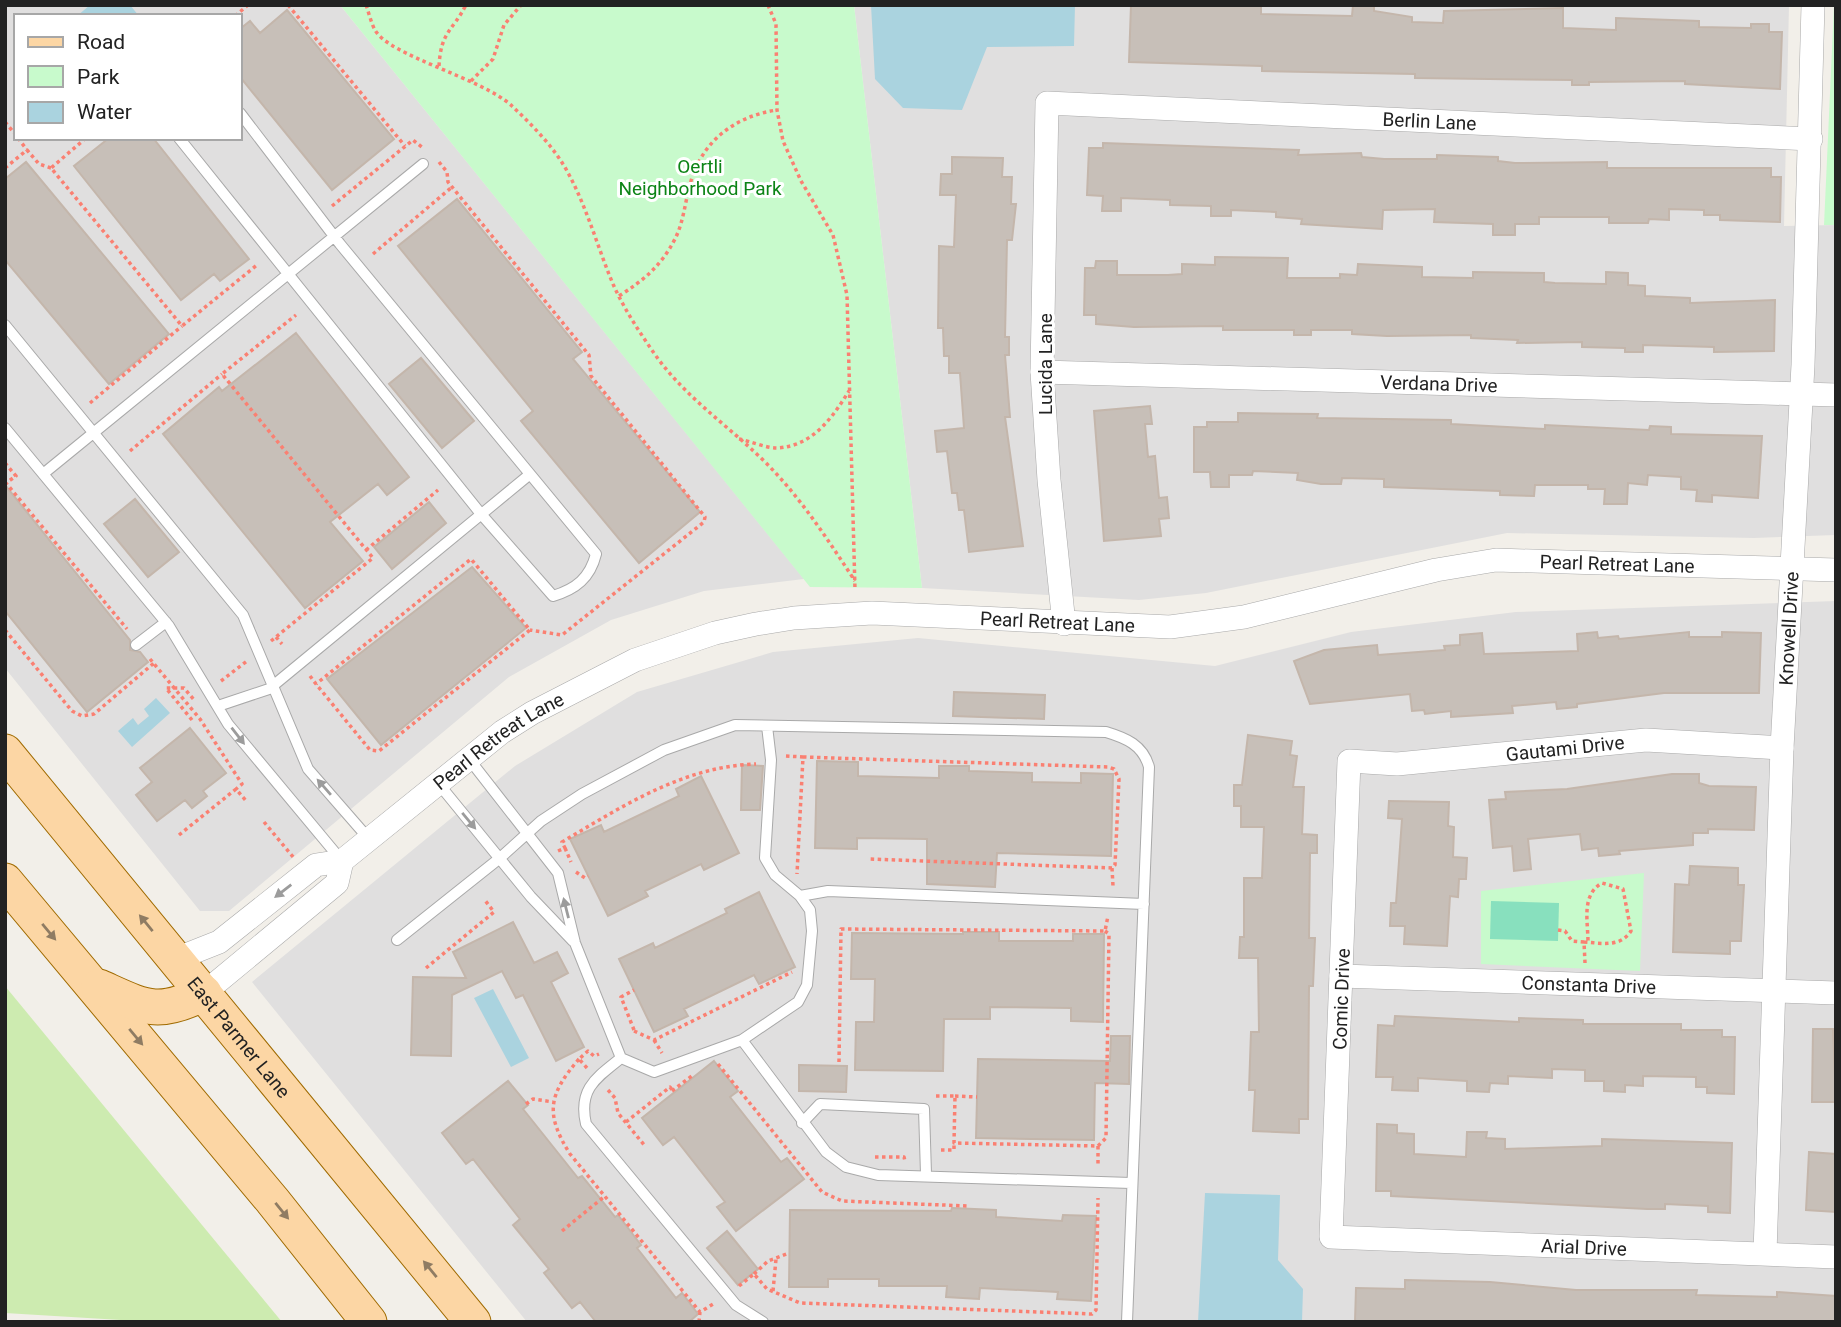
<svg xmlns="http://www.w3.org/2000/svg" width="1841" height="1327" font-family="Roboto,sans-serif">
<rect width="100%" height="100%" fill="#f2efe9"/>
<path fill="#e0dfdf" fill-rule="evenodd" d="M5,5H340L804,579L704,591L611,620L509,677L229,911H200L5,668ZM16,16H240V138H16Z
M854,5H1789L1784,226L1836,225V535L1754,538L1507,533L1206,593L1139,600L922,588Z
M1836,601V1322H527L252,982L515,766L637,692L773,652L918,638L1215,666L1351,632L1516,612Z"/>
<path fill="#cdebb0" d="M5,986L282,1322H154L5,1313Z"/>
<path fill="#c8facc" d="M340,5H854L922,588L810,587Z
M1834,5L1836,225H1824Z
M1644,873L1640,971L1481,964V891Z"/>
<path fill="#88e0be" d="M1491,901L1559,903L1558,941L1490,939Z"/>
<path fill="#aad3df" d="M90,5H130L139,16H77Z
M871,5H1075L1074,46L987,47L962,110L903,108L875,79Z
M156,698L170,713L132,747L118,731L133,718L138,725L149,716L144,709Z
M493,989L529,1058L511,1067L474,998Z
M1205,1193L1280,1195L1278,1260L1303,1289L1302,1322H1198Z"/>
<path fill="#c7bfb8" stroke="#c4b6ab" stroke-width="2" d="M1131,5H1261V14L1352,16L1353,5H1374V11L1412,17V22L1443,23L1444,11L1563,8V28L1616,30V18L1699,21V27L1751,28V24H1769V32H1782L1780,89L1685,84V81L1589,82V85H1572V80L1415,78V74L1262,71V66L1129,62Z
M287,10L394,139L332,190L240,77V29L250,21L260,33Z
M109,138H153L249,259L220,281L214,274L181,300L74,166Z
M1103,143L1299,150L1298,155L1361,153L1362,157L1384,159H1437V155L1498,157V161L1515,163L1607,162V168H1771V177H1781L1780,222L1720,220V215H1704V210L1669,209V220L1649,219L1648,223H1609V217H1539V224H1515V235H1493V224L1434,222L1435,209L1383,210L1382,229L1301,224L1302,219L1276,217V212L1231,210V216H1211V206L1170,205V200L1121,198V211H1102L1103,196L1087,195L1089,148H1103Z
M952,157L1003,158L1002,177H1012L1011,204H1016L1012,240H1007L1005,337H1009V355H1005L1010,417H1005L1023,546L969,552L964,510H959L957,493H952L947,451L937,452L935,431L964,428L960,373H949V356H944L943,328H938L939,246L954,247L956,195H940L941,174H952Z
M26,162L169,334L109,384L5,260V179Z
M457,199L582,352L573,359L700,512L639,563L521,421L533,411L398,246Z
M1215,257L1288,258L1287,278H1340V274L1357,275L1358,264L1422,267V277L1473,278V272L1544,273V282L1555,283L1606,284V272L1628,273V285L1645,286V296L1690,298V303L1775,300L1774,351L1714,352V347L1643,345V352H1625V348L1582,347V342L1517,343L1518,340L1471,338V335L1387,336L1352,334V330H1311V335H1294V330H1223V326L1134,327L1096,324V315H1084L1085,268H1095L1096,261H1117V275H1168L1182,274V264L1215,265Z
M296,333L409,477L387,495L378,484L330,522L363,561L305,608L163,434L219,387L222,391Z
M421,358L474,421L442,448L389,384Z
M1150,406L1152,424H1145L1148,457L1155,456L1159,498L1167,497L1169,518L1159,519L1161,536L1104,541L1094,411Z
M1238,413L1318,414L1317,418L1451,420V424L1545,429V425L1649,430L1650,426L1671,427V434L1762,436L1758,498L1712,495V502L1696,501L1697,490L1681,489V477L1648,475L1647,485L1628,483L1627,504H1604L1605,489H1588V485H1535L1534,496L1500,495V491L1384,487V479L1342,478L1341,484H1321L1297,480L1298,473L1253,471L1252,475H1229V487H1211L1210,472H1194V427H1207V422H1238Z
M5,485L130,640V650L140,652L148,662L87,712L5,611Z
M135,499L179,552L148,577L104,524Z
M429,502L446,523L392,569L374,547Z
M472,567L526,628L381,745L327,679Z
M1597,632L1598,638L1618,636L1619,639L1689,632V637H1722V632L1761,633L1759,693H1664L1577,704V707L1557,709L1556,702L1512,706L1513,713L1451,717V711L1425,714L1424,710L1412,711L1410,694L1310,704L1294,661L1324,650L1377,645L1378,655L1445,650L1444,646L1460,645V635L1482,633L1484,654L1578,651L1577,634Z
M954,692L1045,695L1044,719L953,716Z
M190,728L226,773L203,791L207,796L192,808L185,800L157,821L136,795L152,782L140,768Z
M1248,735L1292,741L1290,755L1297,756L1293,787H1304L1302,834L1317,835V853H1310L1309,938H1315L1313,986H1309L1308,1119H1299V1133L1253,1131L1255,1090H1249L1251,1032H1259L1258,958H1239L1240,937H1244V878H1262L1264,827H1241V806H1234V785H1242Z
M817,761L858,762V776L939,778V766H969V771L1032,773V782L1081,783V773L1113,774L1111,856L997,853L995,887L927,884V839L857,838V849L815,848Z
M742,765L763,766L760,810H741Z
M1672,774H1699V783L1709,786L1756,787L1754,830L1708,829V833H1693V845L1619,851L1620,854L1599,856L1598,848L1582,850L1580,834L1528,839L1531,869L1514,871L1512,846L1493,848L1489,800L1506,799L1505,792L1567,789Z
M701,776L739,853L704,870L701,864L645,891L648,896L608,916L570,839L601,825L604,832L679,796L676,789Z
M1389,801L1449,802L1448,826L1454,827L1453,857L1467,858L1466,879H1459L1458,897L1450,896L1447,946L1404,944L1405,926H1390L1391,903H1396L1402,819L1388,818Z
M1690,866L1738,868V885H1744L1741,941H1730V954L1673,952L1675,884L1689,885Z
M759,892L795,967L759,984L754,975L684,1009L688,1016L654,1032L619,959L653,943L655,948L727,913L725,909Z
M513,922L534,963L557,952L568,973L551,982L584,1047L556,1061L523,995L516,998L502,971L452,995L451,1056L411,1055L413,977L466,978L453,952Z
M963,932H999V941H1073V934H1104L1103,1022L1071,1021V1008L990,1007V1019H944L943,1071L855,1070L856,1022H874L875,979H851L852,933L963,934Z
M1395,1016L1519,1022V1018L1583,1020V1024H1681V1030H1722V1037H1735L1734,1094L1707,1093V1087H1696V1077L1643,1076V1086L1625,1085V1092L1604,1091V1081H1585V1070L1552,1069V1078L1508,1076V1084L1490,1083L1489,1092L1467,1091V1081L1418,1078V1091L1392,1090L1393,1077H1376L1378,1025L1394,1026Z
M1813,1029H1833L1836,1102H1812Z
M1111,1036H1130L1129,1084L1095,1083L1094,1140L976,1138L978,1059L1110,1061Z
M714,1061L738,1091L730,1097L781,1162L787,1158L804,1179L736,1231L717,1207L725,1202L674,1137L663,1145L642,1118Z
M799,1065L847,1066L846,1092L799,1091Z
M508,1081L528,1105L523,1109L578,1178L582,1176L615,1217L618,1215L641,1245L637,1248L676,1298L682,1293L698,1314L689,1322H596L580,1302L572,1308L544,1273L549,1269L513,1225L520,1219L473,1159L466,1164L442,1133Z
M1377,1124L1397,1125V1133L1414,1134V1154L1466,1157L1467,1132H1487L1486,1138L1505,1139V1149L1602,1146V1139L1732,1143L1730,1213L1708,1212V1206L1665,1204V1209H1647L1391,1196V1191H1376Z
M1809,1152L1836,1154V1212L1806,1210Z
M952,1208L996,1210V1217L1062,1221L1063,1215L1096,1216L1091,1301L1057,1299L1058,1292L980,1288L979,1299L946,1297L947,1286H879V1279H828V1287H789L790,1210L951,1211Z
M727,1231L758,1269L738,1285L707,1248Z
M1405,1280L1490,1282L1576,1290H1697L1696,1295L1777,1297V1292L1836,1296V1322H1355L1356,1288L1405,1289Z"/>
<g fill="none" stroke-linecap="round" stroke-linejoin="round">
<defs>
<path id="lane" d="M179,138L481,514L553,596C576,589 590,578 596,554L340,244L240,113
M5,325L243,615L308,769L369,839
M5,428L169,626L228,724L342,861
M43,474L423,164
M136,645L166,622
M218,706L269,689L529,475
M469,759L558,873L575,943L621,1058L654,1072L742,1040L798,1002L807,985L812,931L810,910L800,896L775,875L765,858L771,760L767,726
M438,783L531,897L573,941
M800,896L828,891L1144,904
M397,940L500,858L541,821L582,794L664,750L735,725L1106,732C1126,738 1143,745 1149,767L1127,1322
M742,1040L826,1152L846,1167L878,1175L1131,1183
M621,1058C596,1078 578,1089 586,1124L736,1305L763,1322
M802,1123L820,1104L924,1109L926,1174"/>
<g id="street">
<path id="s1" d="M1042,372L1836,395"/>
<path id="s2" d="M1064,624L1049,480L1042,372L1047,103L1811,139"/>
<path id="s3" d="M1782,748L1646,740L1397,764L1349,761L1331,1237L1836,1257"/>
<path id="s4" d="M176,959L219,942L316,865L342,861L502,732L532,713L635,660L715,633L756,624L794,618L872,613L1170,627L1244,617L1436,570L1496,560L1836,570"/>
<path id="s5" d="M1341,976L1836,993"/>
<path d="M204,993L337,883L342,861"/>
<path id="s6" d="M1765,1253L1782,748L1803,365L1813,5"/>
</g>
<g id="primary">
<path id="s7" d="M5,752L473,1322"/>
<path d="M5,881L272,1200L369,1322"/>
<path d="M99,987C144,1007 157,1017 204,993"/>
</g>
</defs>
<use href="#lane" stroke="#a9a9a9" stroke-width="12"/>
<use href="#street" stroke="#a9a9a9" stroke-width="24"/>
<use href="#primary" stroke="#a06b00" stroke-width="37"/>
<path stroke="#fa8072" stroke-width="3.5" stroke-dasharray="3.5 3.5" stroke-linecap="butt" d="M288,5L405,146
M366,5C369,13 371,23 375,30C389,56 482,78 512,106C532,125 554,147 567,171C587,207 597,246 613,284C624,309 640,333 656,356C687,399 729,426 766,463C801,498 828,540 855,581
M768,5L776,24L777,110L783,141L801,181L833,235L847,295L855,590
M235,16L248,5
M439,66C441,31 452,32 466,5
M471,81L493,59L504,25L521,5
M5,122L16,135
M18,138L27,150
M86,138L51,168L182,326L257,265
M439,162L447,172L448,182L589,355L591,376L705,517L704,522L562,635L530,630
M5,168L27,150L39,164L51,168
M332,206L413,140L423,148
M373,254L452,187
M619,296C644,280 661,266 675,239C684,221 685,201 691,181C703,140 736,116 777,110
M90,403L182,326
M739,439C750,441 766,448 777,448C813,446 832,418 849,391
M130,451L222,374
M5,463L16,476L6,483L127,629
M366,550L438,490
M5,630L72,711L82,716L94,714L154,663
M276,637L282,644
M271,641L373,558L222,374L296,315
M150,659L200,719L242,784L236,789
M310,676L316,684L370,750L379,751L530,630L471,559L316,684
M221,681L247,661
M192,720L166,688H184L195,701
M786,756L803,757L797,874
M803,757L1108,767L1114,769L1119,779L1115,865L1112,868L869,859
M264,822L294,858
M179,835L236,789L247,802
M565,848L571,862
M558,851L565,848L562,842C623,806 684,766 756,764
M1112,868L1113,886
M576,872L585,878L588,876
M1558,930L1565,931L1572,941L1584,942L1585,963
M1584,942C1601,943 1620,948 1631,931L1623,889L1602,883C1581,895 1588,921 1588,942
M426,968L494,912L484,899
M634,1030L621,997L634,990
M634,1031L654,1040L792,972
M654,1040L662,1053
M579,1059C548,1095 545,1114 570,1154L700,1312L715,1303
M839,1062L841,929L1105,931L1108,916
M718,1064L822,1192L842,1201L968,1206
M587,1068L579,1059L588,1051L594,1056L599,1054
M608,1090L615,1098L618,1113L645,1146
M672,1091L693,1075
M936,1096H955L954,1143L1098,1146V1165
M955,1096L977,1097
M526,1104L533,1099L553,1102
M626,1122L670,1087L673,1091
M1098,1146L1106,1138L1109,934L1105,931
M941,1150H954V1143
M875,1157H904L905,1161
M562,1231L605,1196
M754,1274L768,1261L789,1253
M739,1286L754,1274L767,1289L800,1303L1092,1314L1096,1310L1098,1198
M773,1291L776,1259
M699,1322L700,1312"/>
<use href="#lane" stroke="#fff" stroke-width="10"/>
<use href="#street" stroke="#fff" stroke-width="23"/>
<use href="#primary" stroke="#fcd6a4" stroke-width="35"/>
</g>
<defs><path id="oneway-solid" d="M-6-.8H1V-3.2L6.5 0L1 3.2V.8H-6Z" transform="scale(1.75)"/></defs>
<g fill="#9c9c9c">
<use href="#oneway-solid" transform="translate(238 736) rotate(52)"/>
<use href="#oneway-solid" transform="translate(324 787) rotate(-131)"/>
<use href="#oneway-solid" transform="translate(469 821) rotate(50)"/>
<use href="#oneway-solid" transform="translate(283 891) rotate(142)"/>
<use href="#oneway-solid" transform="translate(566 908) rotate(-104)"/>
</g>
<g fill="#8f7c63">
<use href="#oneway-solid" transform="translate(146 923) rotate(-129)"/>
<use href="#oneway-solid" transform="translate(49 932) rotate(50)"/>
<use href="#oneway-solid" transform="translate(136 1037) rotate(50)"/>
<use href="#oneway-solid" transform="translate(282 1211) rotate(51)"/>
<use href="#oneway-solid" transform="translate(430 1269) rotate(-129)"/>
</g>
<g text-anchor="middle" stroke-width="6" stroke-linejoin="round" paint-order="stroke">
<g font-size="19" fill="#222" stroke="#fff">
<text dy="7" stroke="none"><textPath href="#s2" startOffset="905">Berlin Lane</textPath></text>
<text transform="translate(1045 364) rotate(-90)" y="7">Lucida Lane</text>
<text dy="7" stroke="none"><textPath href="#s1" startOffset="397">Verdana Drive</textPath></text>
<text dy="7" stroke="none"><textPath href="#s4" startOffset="1549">Pearl Retreat Lane</textPath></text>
<text dy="7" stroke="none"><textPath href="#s4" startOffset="982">Pearl Retreat Lane</textPath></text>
<text dy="7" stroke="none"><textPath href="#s6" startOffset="625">Knowell Drive</textPath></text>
<text dy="7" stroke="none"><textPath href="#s4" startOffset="394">Pearl Retreat Lane</textPath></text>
<text transform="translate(1565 748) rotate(-6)" y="7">Gautami Drive</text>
<text dy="7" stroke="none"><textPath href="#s5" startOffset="248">Constanta Drive</textPath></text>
<text transform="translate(1341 999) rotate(-88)" y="7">Comic Drive</text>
<text dy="7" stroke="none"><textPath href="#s7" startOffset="369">East Parmer Lane</textPath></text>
<text dy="7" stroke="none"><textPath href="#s3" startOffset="1164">Arial Drive</textPath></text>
</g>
<g font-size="19" fill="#0c8416" stroke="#fff">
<text x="700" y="173">Oertli<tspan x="700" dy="22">Neighborhood Park</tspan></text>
</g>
</g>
<rect width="1841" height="1327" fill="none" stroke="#222222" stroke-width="14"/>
<rect x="14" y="14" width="228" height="126" fill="#ffffff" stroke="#a7a7a7" stroke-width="2"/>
<rect x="28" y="37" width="35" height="10" fill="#fcd6a4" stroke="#a7a7a7" stroke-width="2"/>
<text x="77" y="49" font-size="21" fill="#222222">Road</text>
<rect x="28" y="66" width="35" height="21" fill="#c8facc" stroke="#a7a7a7" stroke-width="2"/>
<text x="77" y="84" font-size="21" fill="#222222">Park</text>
<rect x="28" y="102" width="35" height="21" fill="#aad3df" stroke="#a7a7a7" stroke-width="2"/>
<text x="77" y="119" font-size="21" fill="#222222">Water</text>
</svg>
